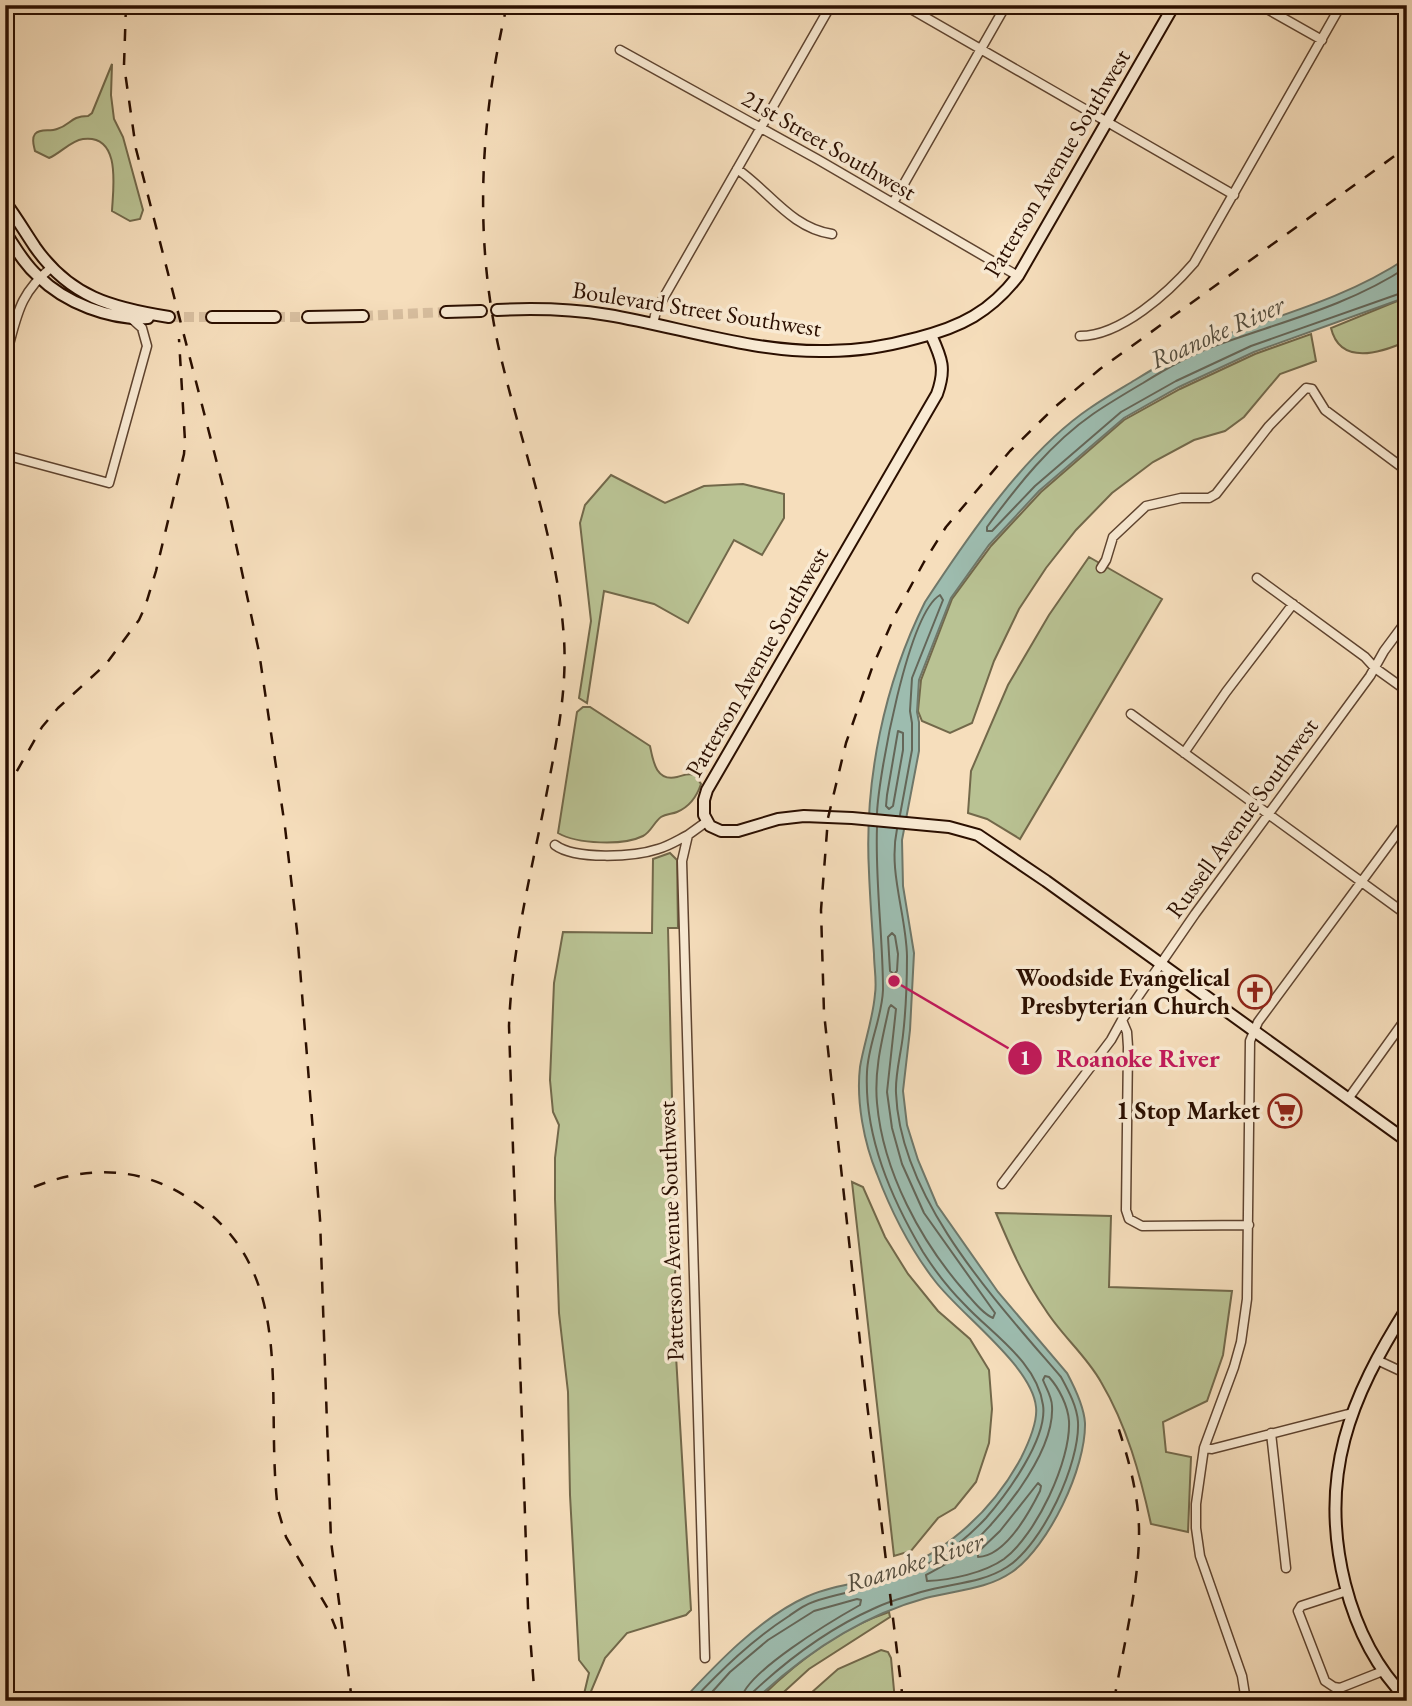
<svg xmlns="http://www.w3.org/2000/svg" width="1412" height="1706" font-family="'EB Garamond',serif">
<rect width="100%" height="100%" fill="#f6debc"/>
<filter id="stains"><feTurbulence type="fractalNoise" baseFrequency=".00286" numOctaves="4"/><feColorMatrix values="0 0 0 0 .2 0 0 0 0 .09 0 0 0 0 .02 0 0 0 .5 -.17"/></filter>
<radialGradient id="worn" r=".72"><stop offset=".6" stop-color="#630" stop-opacity="0"/><stop offset="1" stop-color="#630" stop-opacity=".3"/></radialGradient>
<path fill="#b9c293" stroke="#72684a" stroke-width="2" d="M112,64L111,95L114,119L123,137L143,210L140,219L130,221L112,211C113,189 122,134 83,139C70,141 61,153 49,158L35,151C34,146 31,139 35,134C40,128 50,132 57,129C71,125 70,116 88,116L92,113Z
M1407,297V341C1381,353 1340,366 1331,328Z
M1311,334L1316,361L1280,374L1244,417L1225,431L1194,440L1153,462L1112,493L1076,530L1046,568L1019,609L994,661L972,723L950,733L922,721L918,711L921,680L952,599L991,546L1041,492L1124,420L1180,389L1255,354Z
M611,475L665,503L704,486L743,484L784,494V518L762,555L734,540L688,623L654,604L604,591L587,703L579,698L591,621L580,523L585,505Z
M1089,557L1162,599L1020,839L987,819L968,813L971,771L1008,685L1049,615Z
M583,707H590L650,746C653,761 656,782 677,777C685,775 687,773 695,775L701,784C697,796 689,807 677,812C672,814 666,814 661,817C654,822 651,832 643,836C623,846 577,844 558,833L577,712Z
M670,853L677,860L678,928H668L676,1268L672,1288L691,1610L686,1615L627,1633L605,1658L587,1701L585,1700L584,1694L589,1673L579,1660L570,1495L568,1392L559,1313L555,1199V1158L559,1125L553,1112L550,1080L554,983L563,932L652,933L653,859Z
M852,1182L863,1187L885,1237L908,1274L938,1311L970,1339L989,1370L992,1409L989,1443L976,1482L955,1508L938,1518L911,1551L894,1556Z
M996,1213L1111,1216L1109,1287L1232,1291L1223,1355L1207,1401L1163,1422L1166,1452L1191,1457L1188,1532L1151,1524C1140,1474 1127,1426 1101,1382C1086,1355 1061,1335 1045,1309C1024,1279 1010,1246 996,1213Z
M889,1612L890,1617L809,1669L774,1701H757C793,1665 840,1628 889,1612Z
M881,1650L888,1652L891,1658L895,1701H802L838,1669Z"/>
<path fill="#9dbcaf" stroke="#6f7769" stroke-width="2" d="M1407,258V297L1254,352L1179,387L1124,418L1039,491L989,545L951,598L919,680L917,712L919,722V751L902,840L903,886L914,953L910,1030L903,1091L907,1125L918,1160L937,1205L998,1292L1067,1373C1075,1388 1084,1406 1085,1423C1086,1468 1049,1546 1012,1572C986,1590 955,1590 926,1598C860,1616 804,1654 754,1701H682C717,1663 760,1618 806,1597C828,1586 856,1584 879,1577C939,1559 991,1514 1021,1458C1028,1444 1038,1423 1036,1407C1032,1366 961,1315 935,1281C911,1250 891,1211 877,1174C864,1143 856,1101 860,1067C864,1043 873,1019 875,994C877,981 874,967 874,954C872,926 870,899 869,872C864,781 884,684 925,602C967,538 1026,451 1090,408C1104,398 1120,389 1135,380C1158,366 1181,352 1206,342C1275,316 1344,300 1407,258Z"/>
<g fill="none" stroke-linecap="round" stroke-linejoin="round">
<path stroke="#646658" stroke-width="2" d="M1407,267C1347,307 1276,323 1209,348C1186,357 1164,370 1143,383C1126,393 1109,403 1093,414C1051,443 1017,486 987,527V531H992L1035,486L1121,412L1176,381L1251,346L1407,291
M898,731L903,733V750L893,806L889,809L886,806L887,795Z
M877,813C879,773 908,614 940,595L943,600L912,678L910,711L912,723V750L900,815
M892,933L895,936L898,954L897,971L894,974L890,971L888,937Z
M891,1005L896,1009L887,1092L892,1128L902,1164L924,1213L995,1313L993,1318C983,1314 974,1302 966,1293C921,1242 883,1172 877,1103C874,1070 882,1040 889,1008Z
M1045,1376L1049,1377C1059,1388 1068,1406 1069,1421C1071,1461 1036,1535 1004,1559C984,1573 951,1580 927,1581L926,1575C937,1569 949,1563 959,1555C995,1527 1055,1454 1052,1406C1052,1397 1046,1388 1043,1380Z
M1038,1483L1041,1486L1040,1491C1029,1513 1006,1556 978,1557V1552L1000,1531Z
M692,1701C722,1669 752,1640 789,1616C796,1611 804,1605 813,1602C835,1594 860,1591 883,1583C923,1571 958,1548 986,1518C1007,1494 1048,1438 1043,1405C1037,1362 992,1334 965,1305C949,1289 935,1271 923,1252C891,1198 864,1136 867,1072C868,1045 882,1018 883,990C883,936 875,882 877,827
M704,1701L730,1672L768,1640L814,1611L857,1599L861,1600L860,1605C835,1619 742,1674 741,1701
M750,1701L752,1693C788,1659 830,1628 875,1608C889,1601 906,1597 921,1592C950,1583 981,1584 1007,1567C1043,1544 1080,1463 1078,1422C1077,1406 1068,1390 1061,1377C995,1300 900,1199 896,1093C895,1074 901,1054 903,1035C906,1009 907,981 907,956C906,913 888,872 897,829"/>
<path stroke="#d8bfa0" stroke-width="10" stroke-dasharray="10 5" stroke-linecap="butt" d="M363,316L446,312
M169,317H212
M275,317H308"/>
<defs>
<path id="street" d="M904,5L1234,195
M1260,5L1322,40
M620,50L817,159L1018,276
M737,169C769,191 791,228 832,234
M893,203L1006,5
M653,324L656,311L831,5
M1080,336C1121,336 1169,292 1194,263L1341,5
M5,359C17,318 17,295 52,267
M5,455L109,483L147,346L142,328L132,319
M1101,568L1106,560L1113,537L1146,506L1181,498H1209L1216,494L1269,426L1306,388L1312,389L1325,410L1407,471
M1257,578L1365,657L1375,668L1407,691
M1131,714L1407,915
M5,752H7
M1184,753L1226,692L1293,604
M555,845C575,860 634,857 658,849C669,846 678,840 688,835
M1122,1020L1127,1032L1128,1047L1126,1210L1129,1219L1142,1226L1249,1225
M1348,1099L1407,1017
M1002,1184L1111,1040L1122,1020L1195,914L1370,676L1384,651L1407,620
M1377,1360L1407,1374
M1271,1433L1286,1568
M1204,1448L1212,1449L1352,1413
M1347,1591L1301,1606L1298,1611L1325,1681L1334,1687L1340,1688L1383,1671
M705,1658L682,861L688,835L706,822
M1246,1701L1242,1676L1200,1556L1196,1528V1504L1204,1448L1234,1367L1241,1342L1247,1299L1250,1041L1258,1022L1407,820"/>
<path id="secondary" d="M5,202C16,217 25,232 35,247C70,297 112,308 169,317
M5,232C15,247 24,264 38,276C65,303 110,320 148,318
M497,310C535,308 571,309 608,315C680,327 754,353 828,351C857,351 888,346 917,338C961,327 990,312 1018,276L1174,5
M446,312L481,311
M212,317H275
M308,317L363,316
M931,335C942,359 946,369 937,394L707,790L704,800V815L710,826L721,831H738L778,819L804,816L852,818L949,827L978,835L1046,881L1407,1141
M1407,1308C1350,1398 1318,1476 1345,1584C1356,1627 1375,1667 1407,1699"/>
</defs>
<use href="#street" stroke="#5e432f" stroke-width="11"/>
<use href="#secondary" stroke="#2b0f00" stroke-width="14"/>
<use href="#street" stroke="#f9ead3" stroke-width="8"/>
<use href="#secondary" stroke="#f9ead3" stroke-width="10"/>
<path stroke="#2b0f00" stroke-width="2.5" stroke-dasharray="12 12" stroke-linecap="butt" d="M126,5L124,65L136,149L227,502L259,652L285,827L297,931L320,1219L331,1541L352,1701
M507,5C479,124 473,247 503,366C525,456 558,547 564,639C567,687 558,734 549,781C534,862 512,943 509,1026L528,1608L535,1701
M5,792L42,727L58,708L106,664L139,620L145,607L156,571L184,454L185,441L179,339
M34,1187C81,1168 128,1166 173,1189C304,1258 263,1390 278,1510L286,1537L328,1609L336,1629
M903,1701L865,1387L824,1013L821,910L828,818L846,743L872,668L896,613L924,562L946,527L1010,451L1055,407L1100,369L1407,147
M1114,1701C1123,1648 1140,1581 1139,1528C1138,1494 1129,1460 1118,1427"/>
</g>
<defs>
<symbol id="church-ring" viewBox="-11 -11 22 22"><circle r="9.5" fill="#f9ead3" stroke="#8f2418" stroke-width="1.5"/><path d="M-1.2-6h2.4v3.5h3.3v2.4h-3.3V6h-2.4V-.1h-3.3v-2.4h3.3Z" fill="#8f2418"/></symbol>
<symbol id="supermarket-ring" viewBox="-11 -11 22 22"><circle r="9.5" fill="#f9ead3" stroke="#8f2418" stroke-width="1.5"/><path d="M-6-5.5h2.5l.6 2H6L4.5 2H-2.5L-4.4-4H-6ZM-1.5 3.2a1.3 1.3 0 1 0 .1 0ZM3 3.2a1.3 1.3 0 1 0 .1 0Z" fill="#8f2418"/></symbol>
</defs>
<g fill-rule="evenodd">
<use href="#church-ring" x="1236" y="973" width="38" height="38"/>
<use href="#supermarket-ring" x="1266" y="1092" width="38" height="38"/>
</g>
<g text-anchor="middle" stroke-width="7" stroke-linejoin="round" paint-order="stroke">
<g font-size="24" fill="#2b0f00" stroke="#f9ead3">
<text transform="translate(829 145) rotate(30)" y="8">21st Street Southwest</text>
<text transform="translate(1057 163) rotate(-59)" y="8">Patterson Avenue Southwest</text>
<text transform="translate(697 309) rotate(9)" y="8">Boulevard Street Southwest</text>
<text transform="translate(757 662) rotate(-60)" y="8">Patterson Avenue Southwest</text>
<text transform="translate(1242 818) rotate(-54)" y="8">Russell Avenue Southwest</text>
<text transform="translate(671 1231) rotate(-92)" y="8">Patterson Avenue Southwest</text>
</g>
<g font-size="24" font-weight="bold" fill="#2b0f00" stroke="#f9ead3" text-anchor="end">
<text x="1230" y="986">Woodside Evangelical<tspan x="1230" dy="28">Presbyterian Church</tspan></text>
<text x="1260" y="1119">1 Stop Market</text>
</g>
<g font-size="26" font-style="italic" fill="#534c3d" stroke="#f9ead3">
<text transform="translate(1217 332) rotate(-24)" y="9">Roanoke River</text>
<text transform="translate(914 1562) rotate(-18)" y="9">Roanoke River</text>
</g>
</g>
<path fill="none" stroke="#c2185b" stroke-width="2.5" d="M894 981L1025 1058"/>
<g fill="#c2185b" stroke="#f9ead3" stroke-width="2.5">
<circle cx="894" cy="981" r="7"/>
<circle cx="1025" cy="1058" r="18"/>
</g>
<g font-size="21" text-anchor="middle" font-weight="bold" fill="#fff">
<text x="1025" y="1065">1</text>
</g>
<g font-size="26" text-anchor="middle" font-weight="bold" fill="#c2185b" stroke="#f9ead3" stroke-width="7" stroke-linejoin="round" paint-order="stroke">
<text x="1138" y="1067">Roanoke River</text>
</g>
<rect width="1412" height="1706" fill="none" stroke="#f6debc" stroke-width="28"/>
<rect x="7" y="7" width="1398" height="1692" fill="none" stroke="#2b0f00" stroke-width="3.5"/>
<rect x="14" y="14" width="1384" height="1678" fill="none" stroke="#2b0f00" stroke-width="2"/>
<rect width="100%" height="100%" filter="url(#stains)"/>
<rect width="100%" height="100%" fill="url(#worn)"/>
</svg>
